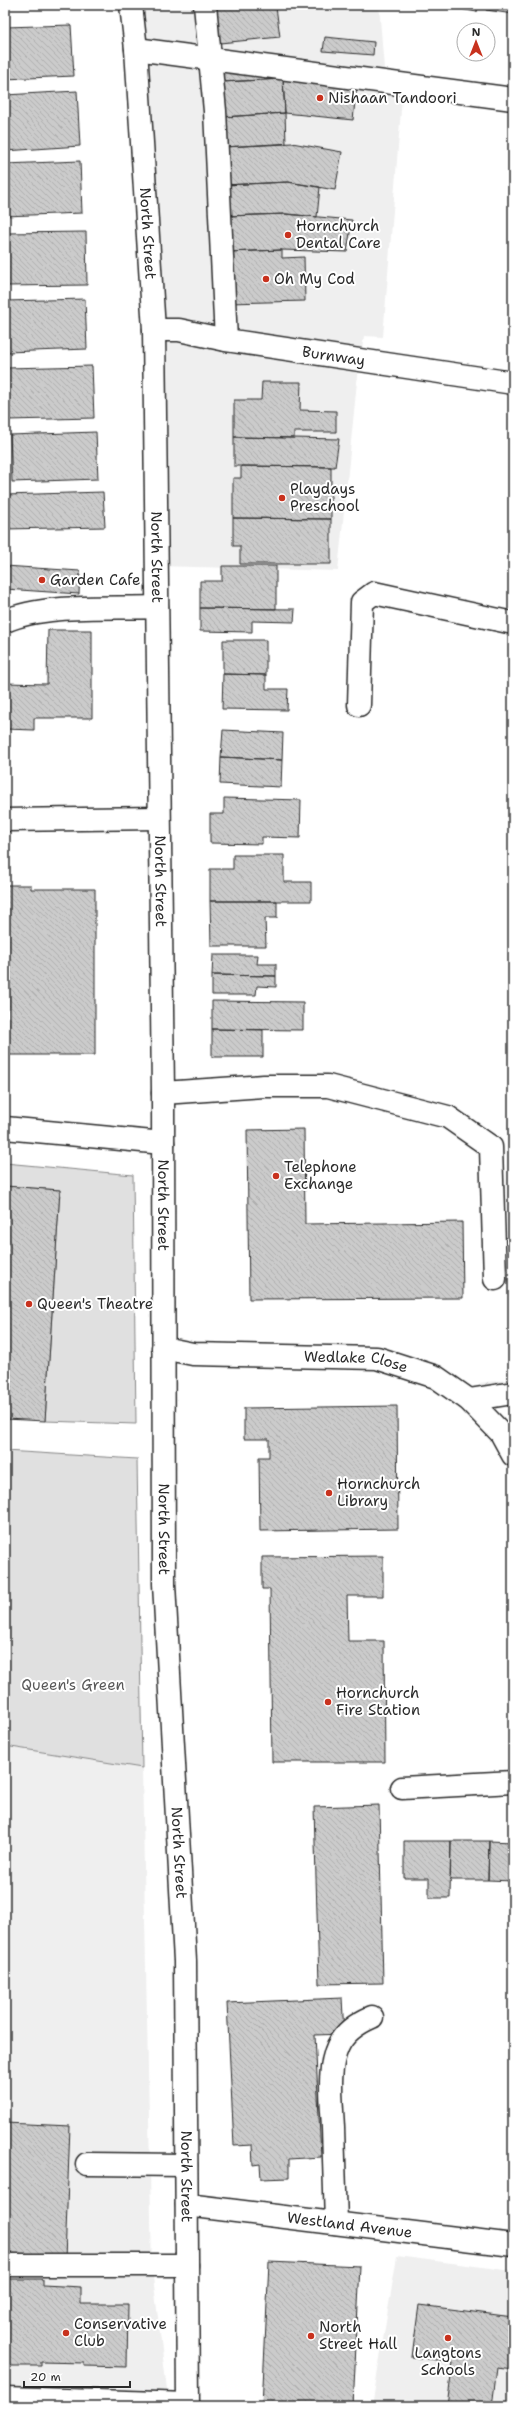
<svg xmlns="http://www.w3.org/2000/svg" width="518" height="2411" font-family="'Shantell Sans',sans-serif">
<defs>
<pattern id="industrial-furrows" width="10" height="10" patternUnits="userSpaceOnUse"><rect width="10" height="10" fill="#efefef"/><path d="M-1 1l2-2M0 10L10 0M9 11l2-2" fill="none" stroke="#cdcdcd"/></pattern>
<pattern id="building-back-hatch" width="6" height="6" patternUnits="userSpaceOnUse"><rect width="6" height="6" fill="#cbcbcb"/><path d="M-1 5l2 2M0 0l6 6M5-1l2 2" fill="none" stroke="#aeaeae"/></pattern>
</defs>
<rect width="100%" height="100%" fill="#fff"/>
<filter id="ink" filterUnits="userSpaceOnUse"><feTurbulence type="fractalNoise" baseFrequency=".025" numOctaves="2"/><feDisplacementMap in="SourceGraphic" scale="8" xChannelSelector="R" yChannelSelector="G"/><feConvolveMatrix kernelMatrix="1 2 1 2 8 2 1 2 1" color-interpolation-filters="sRGB"/></filter>
<g filter="url(#ink)">
<path fill="#efefef" d="M131,5H379L384,69L404,72L383,337L364,336L357,382L338,571L157,566Z
M5,1746L142,1768L152,2269L169,2406H5Z
M397,2256L513,2271V2406H372Z"/>
<path fill="url(#industrial-furrows)" d="M513,1379V1408L479,1383Z"/>
<path fill="#e0e0e0" stroke="#868686" d="M5,1163L133,1175L136,1424L45,1421L60,1190L5,1186Z
M5,1451L137,1459L142,1768L5,1746Z"/>
<path fill="url(#building-back-hatch)" stroke="#2b2b2b" d="M216,5H256V9L276,7L280,37L220,43Z
M460,5H478L477,12L460,9Z
M487,5H513V14L486,10Z
M71,25L74,76L5,79V27Z
M325,37L374,42L373,55L323,51Z
M220,65L357,83L353,120L285,113L283,79L221,82Z
M283,79L285,113L223,117L221,82Z
M77,91L80,146L5,151V95Z
M285,113L286,144L224,147L223,117Z
M292,143L342,152L335,190L288,182L224,185V147Z
M80,161L82,213L5,216V164Z
M288,182L320,187L317,217L286,214L226,216L224,185Z
M286,214L352,220L347,252L282,250L227,252L226,216Z
M86,232L87,285L5,286V233Z
M282,250V258L304,257L305,301L229,303L227,252Z
M85,299L87,349L7,352L5,301Z
M92,366L94,418L8,420L7,368Z
M262,382H301L300,410L336,411V432H294V438L234,437V400H261Z
M96,432L98,479L12,482L10,435Z
M234,437L294,438L339,439L335,467L234,466Z
M241,466L331,467V519L233,518V478H241Z
M103,492L105,527L5,529V495Z
M233,518L331,519V564H240V546H233Z
M5,566L80,571L79,594L5,589Z
M222,566H276V609L200,608V581H222Z
M200,608L295,609L294,622L252,621V632L200,631Z
M48,630H92V718H34V730L5,729V683L47,684Z
M223,640H266V675L223,674Z
M223,674L266,675V689H288L287,710L222,709Z
M223,730L283,733L282,760L221,757Z
M221,757L282,760L281,787L220,784Z
M224,798L301,800L300,838L262,837V844L210,843V814H224Z
M233,855H284V882H311V901H210V869H233Z
M5,885H31V889H95V1055H8V996H5Z
M210,901H277V918H265L266,946H211Z
M213,955H258L257,964H276V976L212,975Z
M212,975L276,976V987L257,986L256,995H212Z
M212,1001L303,1002V1030L212,1029Z
M212,1029L263,1030V1057H212Z
M304,1129L305,1224L462,1222L463,1298L249,1299L247,1130Z
M5,1186L60,1190L45,1421L5,1419Z
M397,1406L398,1529L260,1531L259,1457H269V1439H244V1408Z
M383,1556V1596H347L348,1641H384L385,1762H272L270,1589H262V1557Z
M379,1805L383,1983L319,1984L314,1807Z
M404,1841H451L450,1898H429V1878H404Z
M451,1841H489L488,1880H450Z
M489,1841L513,1842V1881L488,1880Z
M342,1998L344,2034L315,2035L321,2157L289,2159V2178L261,2179L260,2164L253,2165L252,2145L234,2146L227,2003Z
M5,2123L70,2126L65,2259L5,2257Z
M269,2262L360,2266L353,2406H262Z
M5,2279H43V2285L81,2287V2304H128L127,2367L84,2366V2363L41,2362V2366H5Z
M419,2305L513,2317V2370L497,2368L492,2406H447L453,2362L412,2357Z"/>
<g fill="none" stroke-linecap="round" stroke-linejoin="round">
<defs>
<g id="minor">
<path id="s1" d="M131,5L136,49L154,330L163,1093L164,1584L185,1961L188,2406"/>
<path d="M205,5L215,111L226,340"/>
<path d="M136,49L513,99"/>
<path id="s2" d="M154,330H179L226,340L513,383"/>
<path d="M5,621C45,603 112,609 157,607"/>
<path d="M359,705L362,602L374,593L513,623"/>
<path d="M5,820L159,818"/>
<path d="M163,1093L264,1086H328L448,1117L491,1147L495,1279"/>
<path d="M5,1128L163,1143"/>
<path id="s3" d="M163,1348L193,1354L377,1358L436,1377L469,1400L501,1433L513,1455"/>
<path d="M469,1400L513,1393"/>
<path d="M402,1788L513,1782"/>
<path d="M87,2164L186,2165"/>
<path id="s4" d="M187,2205L513,2245"/>
<path d="M336,2223C335,2192 334,2160 333,2128C332,2103 327,2069 338,2046C345,2031 358,2023 372,2017"/>
<path d="M5,2265H187"/>
<path d="M5,2398L188,2404"/>
</g>
</defs>
<use href="#minor" stroke="#2b2b2b" stroke-width="25"/>
<use href="#minor" stroke="#fff" stroke-width="22"/>
</g>
</g>
<g fill="#c8321e" stroke="#fff" stroke-width="1.5">
<circle cx="320" cy="98" r="4"/>
<circle cx="288" cy="235" r="4"/>
<circle cx="266" cy="279" r="4"/>
<circle cx="282" cy="498" r="4"/>
<circle cx="42" cy="580" r="4"/>
<circle cx="276" cy="1176" r="4"/>
<circle cx="29" cy="1304" r="4"/>
<circle cx="329" cy="1493" r="4"/>
<circle cx="328" cy="1702" r="4"/>
<circle cx="66" cy="2333" r="4"/>
<circle cx="311" cy="2336" r="4"/>
<circle cx="448" cy="2338" r="4"/>
</g>
<g text-anchor="middle" stroke-width="4" stroke-linejoin="round" paint-order="stroke">
<g font-size="15" fill="#2b2b2b" stroke="#fff" text-anchor="start">
<text x="328" y="103">Nishaan Tandoori</text>
<text x="296" y="231">Hornchurch<tspan x="296" dy="17">Dental Care</tspan></text>
<text x="274" y="284">Oh My Cod</text>
<text x="290" y="494">Playdays<tspan x="290" dy="17">Preschool</tspan></text>
<text x="50" y="585">Garden Cafe</text>
<text x="284" y="1172">Telephone<tspan x="284" dy="17">Exchange</tspan></text>
<text x="37" y="1309">Queen's Theatre</text>
<text x="337" y="1489">Hornchurch<tspan x="337" dy="17">Library</tspan></text>
<text x="336" y="1698">Hornchurch<tspan x="336" dy="17">Fire Station</tspan></text>
<text x="74" y="2329">Conservative<tspan x="74" dy="17">Club</tspan></text>
<text x="319" y="2332">North<tspan x="319" dy="17">Street Hall</tspan></text>
<text x="448" y="2358" text-anchor="middle">Langtons<tspan x="448" dy="17">Schools</tspan></text>
</g>
<g font-size="15" fill="#2b2b2b" stroke="#fff">
<text dy="5" stroke="none"><textPath href="#s1" startOffset="229">North Street</textPath></text>
<text dy="5" stroke="none"><textPath href="#s2" startOffset="182">Burnway</textPath></text>
<text dy="5" stroke="none"><textPath href="#s1" startOffset="553">North Street</textPath></text>
<text dy="5" stroke="none"><textPath href="#s1" startOffset="877">North Street</textPath></text>
<text dy="5" stroke="none"><textPath href="#s1" startOffset="1201">North Street</textPath></text>
<text dy="5" stroke="none"><textPath href="#s3" startOffset="194">Wedlake Close</textPath></text>
<text dy="5" stroke="none"><textPath href="#s1" startOffset="1525">North Street</textPath></text>
<text dy="5" stroke="none"><textPath href="#s1" startOffset="1849">North Street</textPath></text>
<text dy="5" stroke="none"><textPath href="#s1" startOffset="2173">North Street</textPath></text>
<text dy="5" stroke="none"><textPath href="#s4" startOffset="164">Westland Avenue</textPath></text>
</g>
<g font-size="15" fill="#585858" stroke="#fff">
<text x="73" y="1690">Queen's Green</text>
</g>
</g>
<rect width="518" height="2411" fill="none" stroke="#fff" stroke-width="20"/>
<rect x="10" y="10" width="498" height="2391" fill="none" stroke="#2b2b2b" stroke-width="1.5" filter="url(#ink)"/>
<g transform="translate(476 42)"><circle r="19" fill="#ffffff" stroke="#aaaaaa"/>
<path d="M0-3L7 15L0 10L-7 15Z" fill="#c8321e"/>
<text y="-6" font-size="11" font-weight="bold" text-anchor="middle" fill="#2b2b2b">N</text>
</g>
<path d="M24 2381v6h106v-6" fill="none" stroke="#2b2b2b" stroke-width="2"/>
<text x="30" y="2381" font-size="12" fill="#2b2b2b" stroke="#ffffff" stroke-width="3" paint-order="stroke">20 m</text>
</svg>
